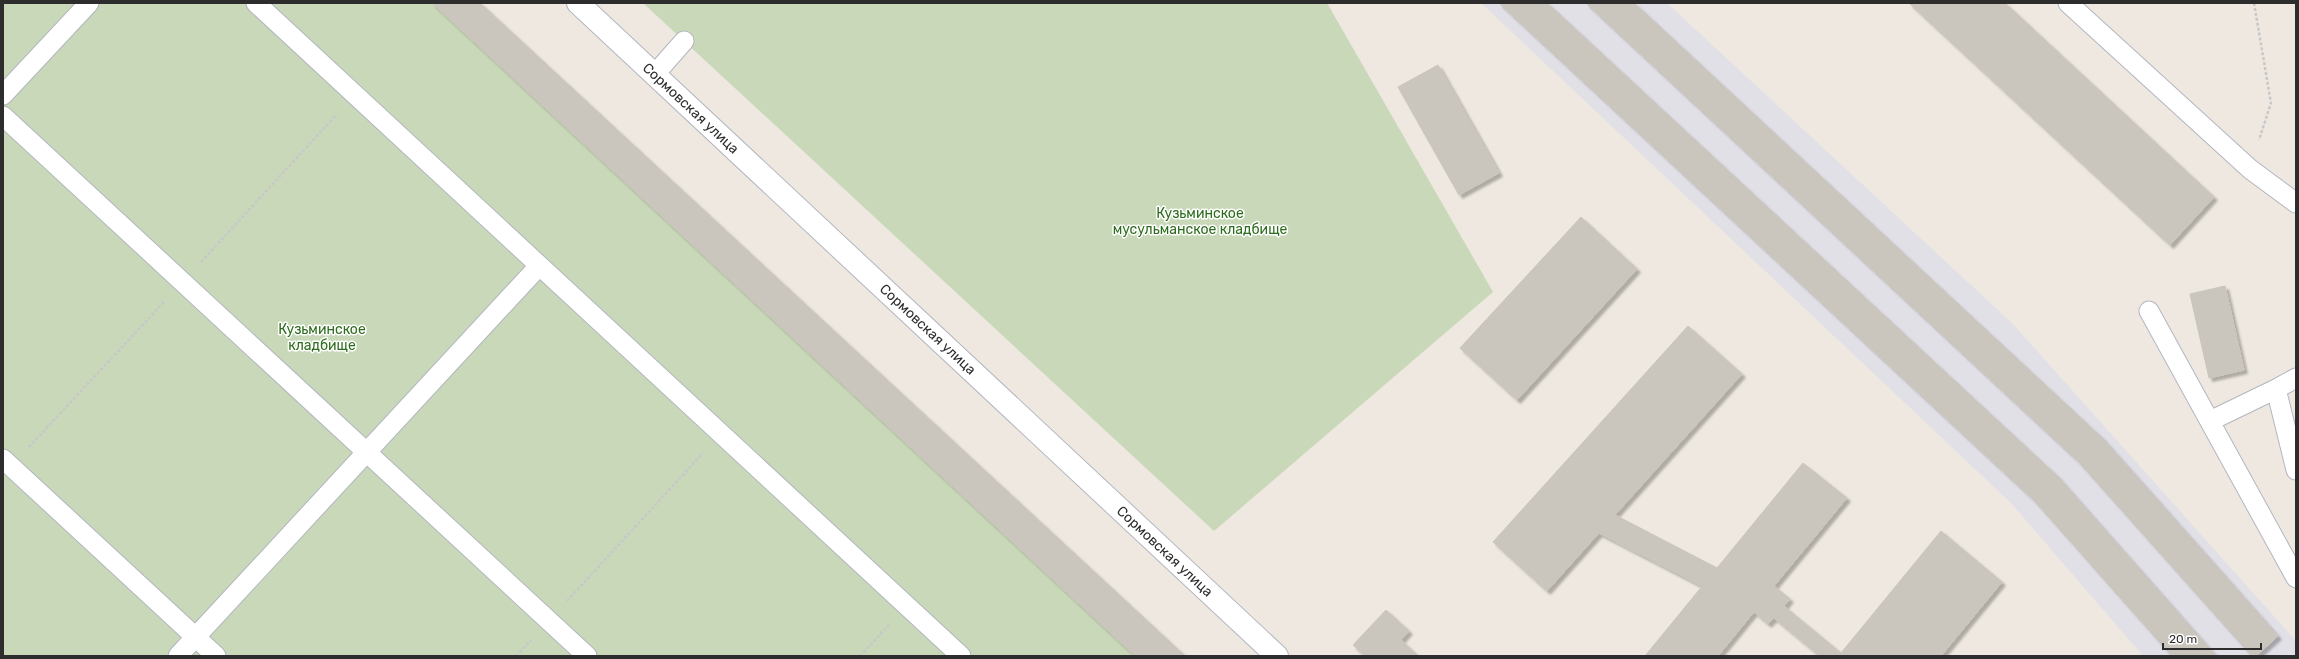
<svg xmlns="http://www.w3.org/2000/svg" width="2299" height="659" font-family="Rubik,sans-serif">
<defs>
<filter id="shadow"><feDropShadow dx="3.5" dy="3.5" stdDeviation="1" flood-color="#0004"/></filter>
</defs>
<rect width="100%" height="100%" fill="#eee8e0"/>
<path fill="#e2e0e7" d="M1481,3H1667L2013,324L2296,641V656H2143L2011,503Z"/>
<path fill="#c8d8b8" d="M3,3H432L1135,656H3Z
M643,3H1327L1493,292L1214,531Z"/>
<path fill="#cac6be" stroke="#cac4ba" filter="url(#shadow)" d="M432,3H480L1185,656H1135Z
M1499,3H1547L2057,476L2216,656H2172L2033,499Z
M1586,3H1634L2102,438L2278,636L2256,656H2252L2078,461Z
M1909,3H2005L2214,197L2170,245Z
M1438,65L1499,173L1459,195L1398,87Z
M1581,217L1637,269L1517,400L1460,348Z
M2225,286L2244,370L2209,378L2190,294Z
M1688,326L1742,374L1615,515L1717,568L1702,586L1599,533L1547,591L1493,542Z
M1803,463L1847,498L1774,586L1790,599L1784,606L1841,653L1941,531L2002,582L1941,656H1820L1774,618L1768,624L1754,612L1718,656H1645Z
M1386,610L1409,631L1401,640L1418,656H1365L1353,645Z"/>
<g fill="none" stroke-linecap="round" stroke-linejoin="round">
<defs>
<path id="service" d="M256,3L961,656
M2068,3L2250,169L2296,203
M655,74L684,41
M3,95L89,3
M3,116L587,656
M2149,311L2296,578
M2296,378L2276,389L2296,470
M2210,421L2276,389
M3,459L216,656
M178,656L539,266"/>
<path id="tertiary" d="M578,3L1277,656"/>
</defs>
<use href="#service" stroke="#b3b6c0" stroke-width="21"/>
<use href="#tertiary" stroke="#b3b6c0" stroke-width="24"/>
<path stroke="#c8c8c8" stroke-width="2.5" stroke-dasharray="3 2" stroke-linecap="butt" d="M2254,3L2271,103L2259,140
M201,262L337,114
M29,447L165,301
M567,601L703,453
M516,656L531,640
M860,656L889,625"/>
<use href="#service" stroke="#fff" stroke-width="19"/>
<use href="#tertiary" stroke="#fff" stroke-width="22"/>
</g>
<g text-anchor="middle" stroke-width="3" stroke-linejoin="round" paint-order="stroke">
<g font-size="14" fill="#2d2d2d" stroke="#fff">
<text transform="translate(691 108) rotate(43)" y="5">Сормовская улица</text>
<text transform="translate(928 329) rotate(43)" y="5">Сормовская улица</text>
<text transform="translate(1165 551) rotate(43)" y="5">Сормовская улица</text>
</g>
<g font-size="14" fill="#2d6b1d" stroke="#fff">
<text x="1200" y="218">Кузьминское<tspan x="1200" dy="16">мусульманское кладбище</tspan></text>
<text x="322" y="334">Кузьминское<tspan x="322" dy="16">кладбище</tspan></text>
</g>
</g>
<rect width="2299" height="659" fill="none" stroke="#2d2d2d" stroke-width="8"/>
<path d="M2163 643v6h98v-6" fill="none" stroke="#2d2d2d" stroke-width="2"/>
<text x="2169" y="643" font-size="12" fill="#2d2d2d" stroke="#ffffff" stroke-width="3" paint-order="stroke">20 m</text>
</svg>
